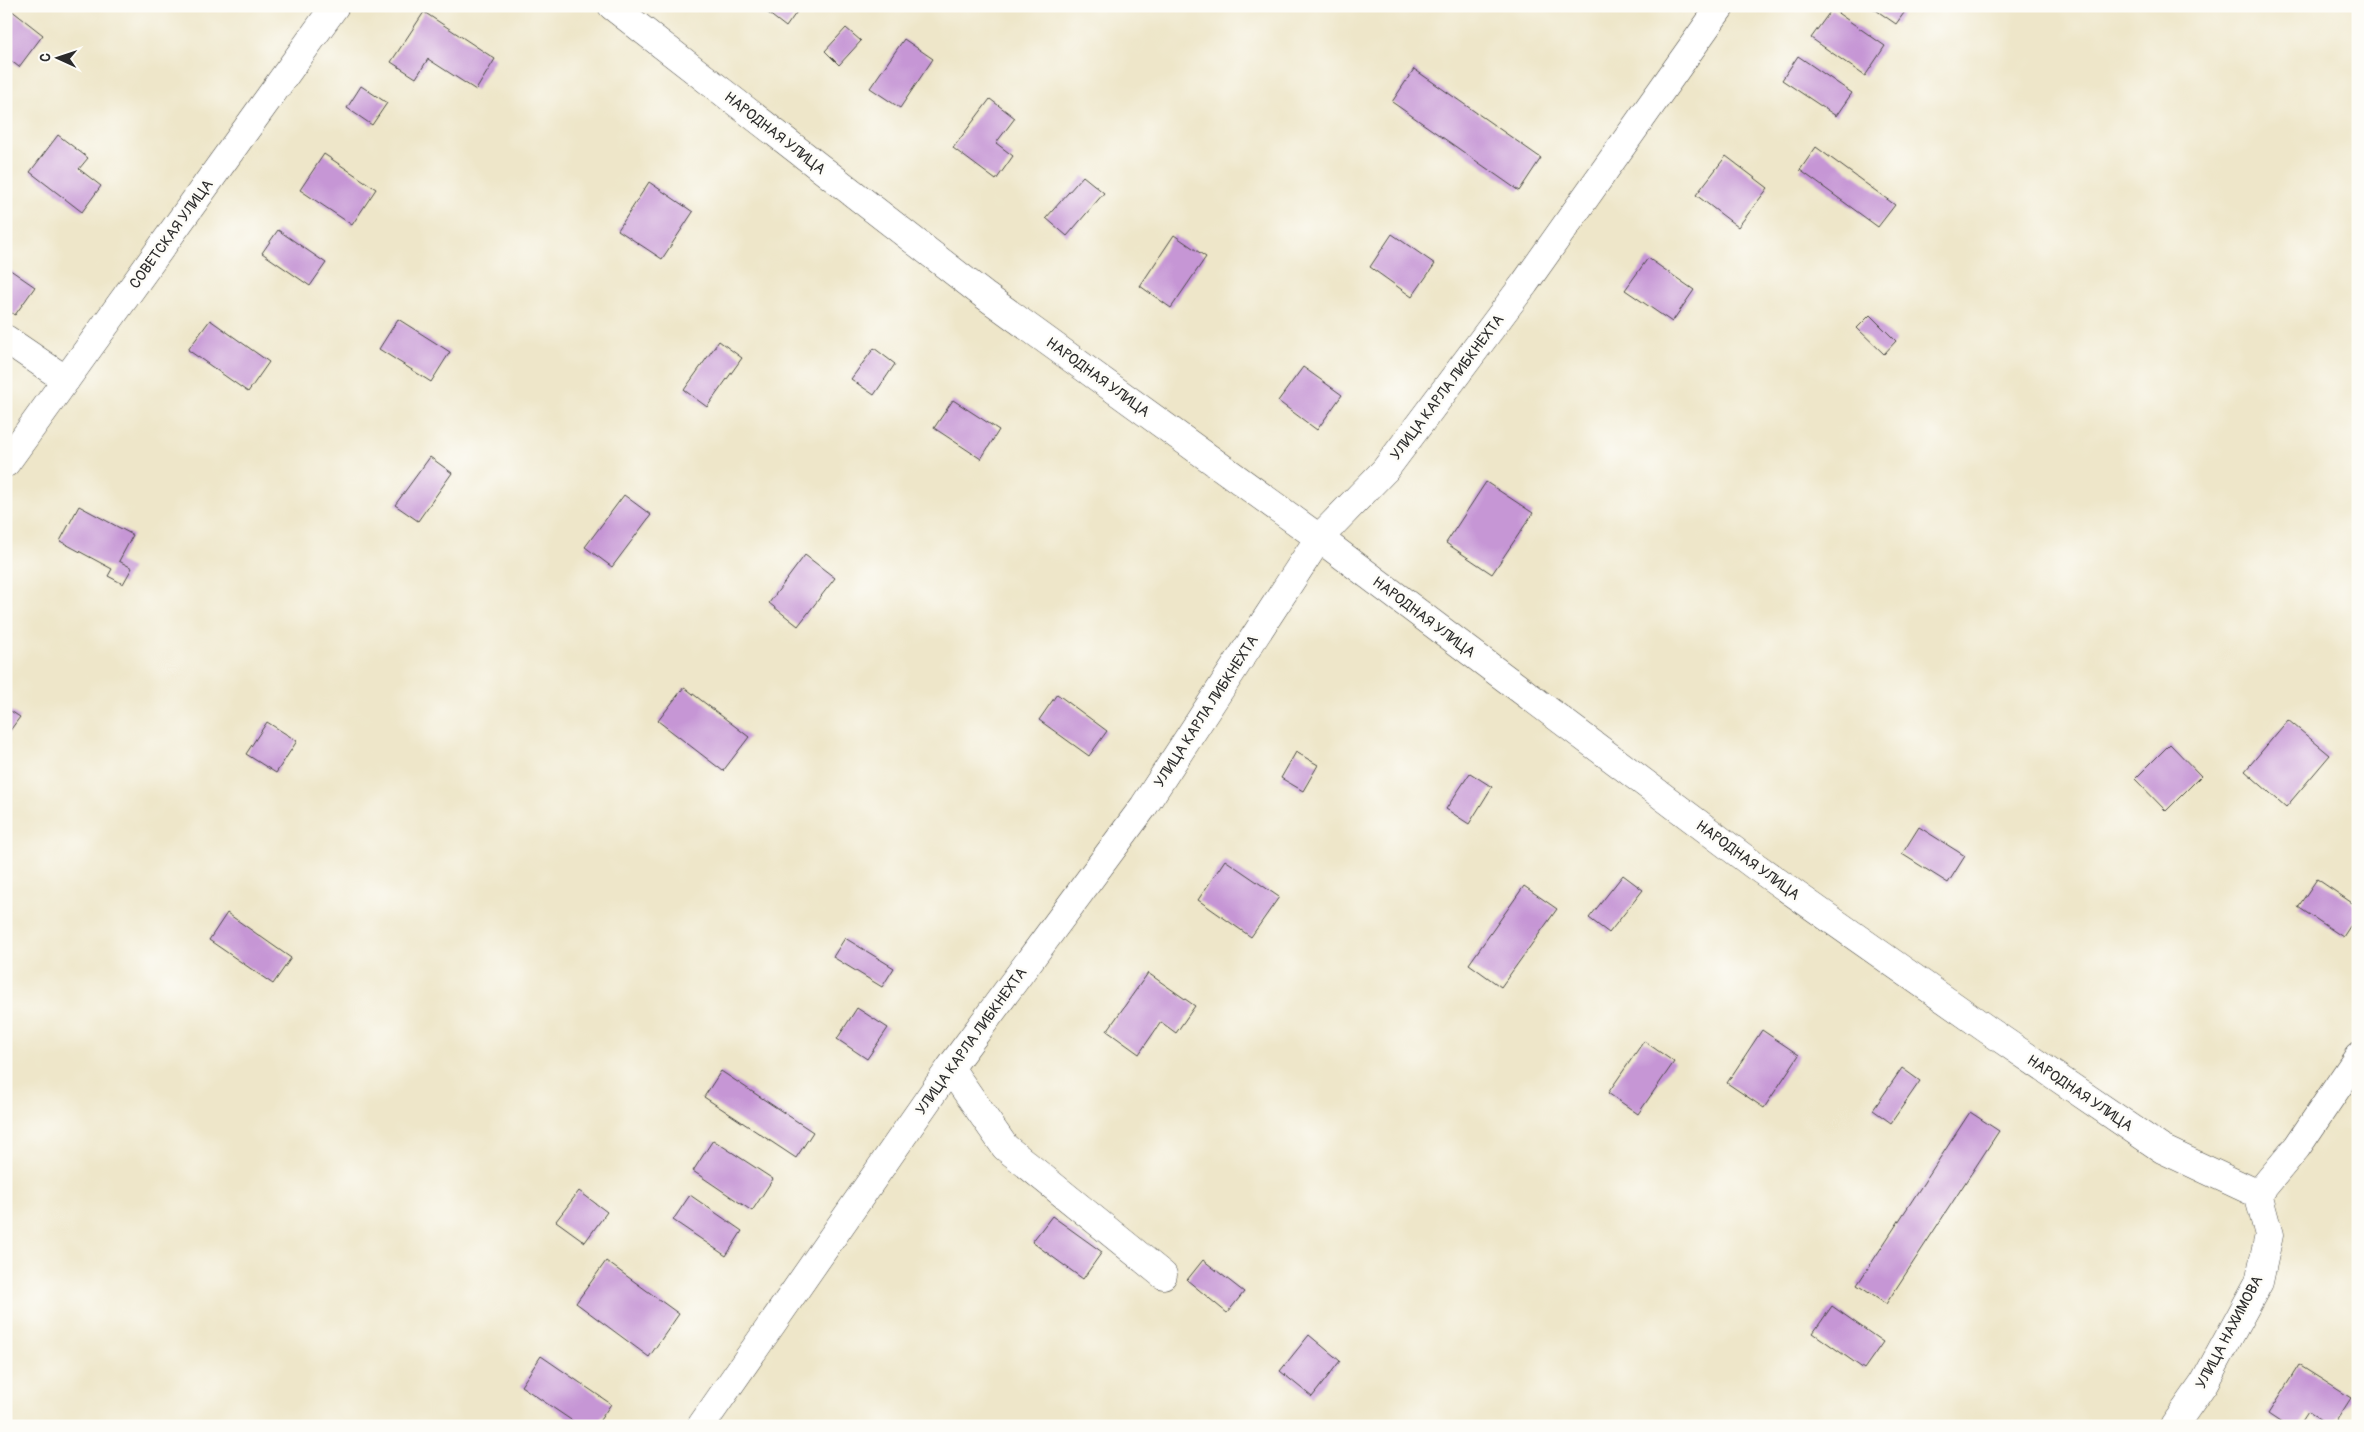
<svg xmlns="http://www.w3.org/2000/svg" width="2364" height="1432" font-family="Pangolin,sans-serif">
<rect width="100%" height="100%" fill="#fdfcf7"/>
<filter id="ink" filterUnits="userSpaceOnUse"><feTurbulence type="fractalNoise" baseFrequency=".02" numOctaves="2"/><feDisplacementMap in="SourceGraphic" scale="10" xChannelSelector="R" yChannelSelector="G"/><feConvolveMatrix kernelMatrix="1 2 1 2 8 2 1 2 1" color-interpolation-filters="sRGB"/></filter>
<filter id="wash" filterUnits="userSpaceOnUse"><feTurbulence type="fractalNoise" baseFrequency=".0096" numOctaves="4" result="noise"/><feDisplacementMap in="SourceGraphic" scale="20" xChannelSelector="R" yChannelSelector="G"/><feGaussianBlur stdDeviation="1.12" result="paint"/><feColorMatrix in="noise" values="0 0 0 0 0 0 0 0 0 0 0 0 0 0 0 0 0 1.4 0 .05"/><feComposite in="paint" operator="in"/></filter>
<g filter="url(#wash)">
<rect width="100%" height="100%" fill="#eee6c9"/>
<g id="blocks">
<path fill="#c696d5" d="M6,6L43,35L19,67L6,57Z
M759,6H801L786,27Z
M1870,6H1909L1896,24Z
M1832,9L1885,46L1865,76L1811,38Z
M424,12L495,59L476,90L428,59L416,78L391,62Z
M846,28L861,41L839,65L825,51Z
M904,39L933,59L900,108L870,88Z
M1798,56L1852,93L1836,116L1782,80Z
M1414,69L1541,158L1519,191L1392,102Z
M361,86L387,103L372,125L347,108Z
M990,99L1015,118L996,143L1013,156L996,180L953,148Z
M58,135L88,158L79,169L101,186L82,212L30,172Z
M1816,147L1895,205L1878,227L1800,170Z
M324,154L376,189L352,225L300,190Z
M1726,156L1768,188L1738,227L1696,195Z
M1083,176L1104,193L1067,236L1046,218Z
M649,182L693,212L662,259L618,230Z
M278,230L326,263L310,286L262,253Z
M1392,234L1435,264L1412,297L1370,267Z
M1174,235L1206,257L1171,308L1140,286Z
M1648,258L1694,290L1672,322L1625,290Z
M6,267L35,287L15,315L6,309Z
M1870,315L1896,341L1884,354L1857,328Z
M398,319L450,352L431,382L379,349Z
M210,320L269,362L248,392L188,350Z
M719,341L742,358L707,407L684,390Z
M874,348L895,364L874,395L851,379Z
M1303,367L1342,395L1317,430L1278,401Z
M953,400L999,430L981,459L934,428Z
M430,457L452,473L418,521L395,505Z
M1486,482L1533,513L1492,574L1446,543Z
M624,495L651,515L612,567L585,547Z
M79,506L133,535L119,561L132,568L123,584L108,576L112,569L60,541Z
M805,555L835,578L798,626L769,603Z
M684,687L749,737L723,771L658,721Z
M1057,694L1107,731L1089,756L1039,720Z
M6,708L20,717L6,736Z
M2288,720L2330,755L2286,807L2245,771Z
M267,722L297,741L276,773L246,754Z
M2170,744L2201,776L2166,811L2135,779Z
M1296,752L1318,765L1303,791L1281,778Z
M1470,773L1492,787L1469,824L1446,809Z
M1919,827L1965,856L1948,883L1902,854Z
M1225,860L1279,897L1251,937L1198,900Z
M1623,875L1643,890L1609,933L1589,918Z
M2317,879L2358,907V914L2343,937L2298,907Z
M1524,886L1557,909L1501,987L1469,964Z
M227,913L291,958L273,984L209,940Z
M845,938L894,968L882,987L833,957Z
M1148,973L1195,1006L1176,1033L1161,1022L1139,1054L1107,1031Z
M857,1008L888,1028L867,1059L837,1039Z
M1762,1030L1799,1055L1764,1108L1727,1083Z
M1644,1041L1674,1062L1638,1114L1608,1093Z
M1902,1068L1920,1081L1891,1123L1873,1110Z
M721,1071L813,1132L796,1158L704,1097Z
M1970,1112L1999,1131L1886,1304L1857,1285Z
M713,1140L773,1179L752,1211L693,1171Z
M579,1191L607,1212L585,1242L556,1221Z
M690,1195L742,1231L726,1256L673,1220Z
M1052,1216L1102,1252L1083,1279L1032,1242Z
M1203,1260L1244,1292L1227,1313L1187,1280Z
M606,1261L679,1314L649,1357L576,1303Z
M1832,1306L1883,1342L1864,1369L1813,1333Z
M1309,1335L1340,1361L1312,1397L1280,1371Z
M541,1356L611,1404L596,1426H580L521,1386Z
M2299,1365L2351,1398L2333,1426H2328L2308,1412L2299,1426H2286L2268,1414Z"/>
</g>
</g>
<g filter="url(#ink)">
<use href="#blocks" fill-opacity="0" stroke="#484743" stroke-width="1"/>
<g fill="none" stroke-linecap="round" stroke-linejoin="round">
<defs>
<path id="minor" d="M612,6L984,295L1319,538L1755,866L1988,1030L2162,1149L2258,1194
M6,339L66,380
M6,463L335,6
M950,1068L1005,1147L1163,1275
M701,1426L950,1068L1144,806L1319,538L1385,470L1525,283L1721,6
M2174,1426L2204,1383L2259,1282L2269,1235L2258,1194L2297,1147L2358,1057"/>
</defs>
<use href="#minor" stroke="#484743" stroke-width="29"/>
<use href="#minor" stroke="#fff" stroke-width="28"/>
</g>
</g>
<g text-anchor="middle" stroke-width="5" stroke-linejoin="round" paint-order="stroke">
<g font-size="15" fill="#2b2b2b" stroke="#fdfcf7">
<text transform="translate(775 133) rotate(38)" y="5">НАРОДНАЯ УЛИЦА</text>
<text transform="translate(171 234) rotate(-54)" y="5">СОВЕТСКАЯ УЛИЦА</text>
<text transform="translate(1098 377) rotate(36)" y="5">НАРОДНАЯ УЛИЦА</text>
<text transform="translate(1447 387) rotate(-53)" y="5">УЛИЦА КАРЛА ЛИБКНЕХТА</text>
<text transform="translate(1424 617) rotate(37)" y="5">НАРОДНАЯ УЛИЦА</text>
<text transform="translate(1206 711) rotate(-57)" y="5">УЛИЦА КАРЛА ЛИБКНЕХТА</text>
<text transform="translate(1748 860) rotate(36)" y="5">НАРОДНАЯ УЛИЦА</text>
<text transform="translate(971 1041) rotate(-54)" y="5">УЛИЦА КАРЛА ЛИБКНЕХТА</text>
<text transform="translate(2080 1093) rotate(34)" y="5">НАРОДНАЯ УЛИЦА</text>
<text transform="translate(2229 1332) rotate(-62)" y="5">УЛИЦА НАХИМОВА</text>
</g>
</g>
<rect width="2364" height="1432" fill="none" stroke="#fdfcf7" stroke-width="25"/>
<g transform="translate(58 58) rotate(273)" stroke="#fdfcf7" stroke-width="4" paint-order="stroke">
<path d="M0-4L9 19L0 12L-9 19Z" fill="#2b2b2b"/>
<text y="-8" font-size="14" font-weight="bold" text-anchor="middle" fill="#2b2b2b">С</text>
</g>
</svg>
